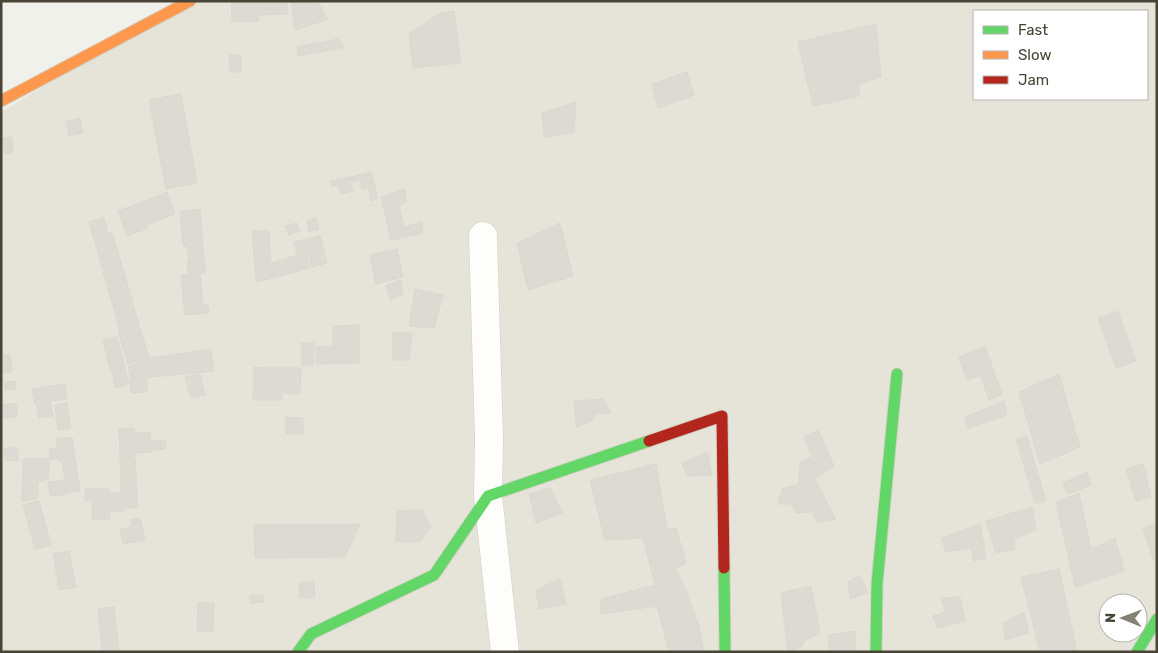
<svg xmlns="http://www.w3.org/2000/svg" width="1158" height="653" font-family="Rubik,sans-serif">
<rect width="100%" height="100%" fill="#f1f1eb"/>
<path fill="#e6e4d8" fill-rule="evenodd" d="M184,1H1157V652H1V112ZM974,11H1147V99H974ZM1108,603H1138V633H1108Z"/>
<path fill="#dbdad3" stroke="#dad8d1" d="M231,1H257L259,21L232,22Z
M259,1H287L288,14L260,15Z
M291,1H317L328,19L295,30Z
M454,11L461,63L413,68L409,34L440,13Z
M876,24L881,77L859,84V96L813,106L798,42Z
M338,39L345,47L298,56L297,47Z
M229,55H241V72H230Z
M687,72L694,95L658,108L652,84Z
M181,94L197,183L166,189L149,100Z
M576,102L574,132L544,138L542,113Z
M80,118L83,133L69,136L66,122Z
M12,137L13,153L1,154V138Z
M371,172L378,198L371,201L368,187L362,189L360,180L352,182L350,177Z
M349,177L353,191L340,194L338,185L332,187L331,181Z
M405,189L406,202L399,206L404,227L422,222L423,233L391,240L381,197Z
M167,192L175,214L147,225L148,228L127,236L118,211Z
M200,209L204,261L189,262L187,246H183L180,211Z
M104,218L108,233L112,232L122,265L103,270L89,222Z
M316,218L319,229L309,232L307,221Z
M297,223L300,231L289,235L285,226Z
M560,223L573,276L528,290L517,243Z
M252,231H269L271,263L306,253L310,268L256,282Z
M320,236L327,263L312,267L308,252L297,254L294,242Z
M397,249L403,277L376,284L370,255Z
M205,261V273L188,274L187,262Z
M122,266L139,324L120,330L103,272Z
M200,274L203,305L184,307L181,275Z
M401,280L403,294L390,300L386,285Z
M415,289L443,295L434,328L409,326Z
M208,305L209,313L185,315L184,308Z
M1118,311L1136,361L1116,368L1098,318Z
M139,325L149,358L128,364L118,331Z
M359,325V363L333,364V326Z
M393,332L412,333L409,360H393Z
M117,337L121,352L107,356L103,340Z
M302,343H314V365H302Z
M332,346V364H317L316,347Z
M985,346L1002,394L989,400L981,376L967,380L959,357Z
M211,349L214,371L131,379L128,367L151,358Z
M121,353L125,368L111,372L107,357Z
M10,354L12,372L1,373V356Z
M254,367L269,368V387H254Z
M270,368H301L300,394L284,393V387H270Z
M125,369L129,384L115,388L112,373Z
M200,374L205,395L191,398L185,377Z
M1059,374L1080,447L1040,464L1019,392Z
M147,379V392L131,393L130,380Z
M15,381L16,389L5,390V382Z
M65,384L67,399L50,401L53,416L39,418L37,405H35L32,389Z
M253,388H282V400H253Z
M603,399L611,413L595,414L592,421L576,427L574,401Z
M1004,401L1007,415L968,428L965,417Z
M16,403L17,417L1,418V405Z
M67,403L71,428L58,430L55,405Z
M286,417L303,418V434H286Z
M134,428L135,456L120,457L119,429Z
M818,430L834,466L815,479L836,519L816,522L813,512L796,513L791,504H778L782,489L799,484L800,462L812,457L804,437Z
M150,432L151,452L135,453L134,433Z
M1027,436L1046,501L1035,503L1016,439Z
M72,437L80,491L67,493L62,460L59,461L56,439Z
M166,440V449L152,450V441Z
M4,448H18V461L4,460Z
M57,448L59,458L50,460L49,449Z
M707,452L712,475L687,476L682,463Z
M135,457L137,492L121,493L120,458Z
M23,459H49V478L38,482V498L22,502Z
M656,464L667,529L676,528L686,563L676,569L686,591L699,626L704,652H669L657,606L601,614V599L655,585L643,538L605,540L590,480Z
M1143,464L1151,497L1136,501L1126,469Z
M1087,472L1091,485L1068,494L1063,483Z
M64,480L66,494L50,496L48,482Z
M550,488L563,513L536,523L529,494Z
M85,489H110V520L92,519V501L85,500Z
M111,493H137V508H124V512L111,511Z
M1079,493L1091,549L1115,538L1124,571L1075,587L1056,502Z
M39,500L51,545L35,549L23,505Z
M1032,507L1036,530L1014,539L1015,549L996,553L986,521Z
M422,510L431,526L420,542H396L397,511Z
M140,518L145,540L123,544L120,529L132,527L131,520Z
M360,524L345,557L255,558L254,525Z
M980,524L986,558L974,561L971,548L946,552L941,538Z
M1157,524V558L1153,560L1143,528Z
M69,551L76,587L59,590L53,554Z
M1059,569L1077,652H1040L1021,577Z
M860,575L868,593L850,599L848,582Z
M560,579L566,604L539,609L536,590Z
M314,582L315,598H300L299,583Z
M811,586L820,634L806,639L801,647L791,652H788L781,593Z
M263,595V602L250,603V596Z
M960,597L965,621L937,628L933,616L945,612L941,598Z
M198,602L214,603L213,632L197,631Z
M114,607L119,652H102L98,609Z
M1024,612L1029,633L1005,640L1003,623Z
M855,631L856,652H829L828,635Z"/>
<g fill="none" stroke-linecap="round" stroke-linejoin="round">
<defs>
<path id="street" d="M483,236L489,439L488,496L505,652"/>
<path id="fast" d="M724,568L725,652
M298,652L311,634L434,575L488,496L649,441
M876,652L877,584L897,374
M1137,652L1157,619"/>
<path id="slow" d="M1,101L190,1"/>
<path id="jam" d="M649,441L722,416L724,568"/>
</defs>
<use href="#street" stroke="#cfcfc8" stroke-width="29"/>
<use href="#fast" stroke="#d1d0c2" stroke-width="13"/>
<use href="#slow" stroke="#d1d0c2" stroke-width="13"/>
<use href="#jam" stroke="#d1d0c2" stroke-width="13"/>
<use href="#street" stroke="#fdfdfc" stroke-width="28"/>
<use href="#fast" stroke="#63d668" stroke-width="11"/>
<use href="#slow" stroke="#ff974d" stroke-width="11"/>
<use href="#jam" stroke="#b3261e" stroke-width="11"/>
</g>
<rect width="1158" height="653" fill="none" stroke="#484436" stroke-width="5"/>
<rect x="973" y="10" width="175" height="90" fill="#ffffff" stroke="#b6b4af"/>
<rect x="983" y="26" width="25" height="8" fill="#63d668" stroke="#b6b4af"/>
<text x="1018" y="35" font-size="15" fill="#484436">Fast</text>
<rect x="983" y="51" width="25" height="8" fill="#ff974d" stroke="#b6b4af"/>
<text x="1018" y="60" font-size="15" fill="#484436">Slow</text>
<rect x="983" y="76" width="25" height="8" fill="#b3261e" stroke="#b6b4af"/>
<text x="1018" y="85" font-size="15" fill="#484436">Jam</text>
<g transform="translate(1123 618) rotate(271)"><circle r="24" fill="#ffffff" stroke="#b6b4af"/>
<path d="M0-4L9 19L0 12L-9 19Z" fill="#838175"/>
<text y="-8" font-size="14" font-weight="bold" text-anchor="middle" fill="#484436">N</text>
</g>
</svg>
